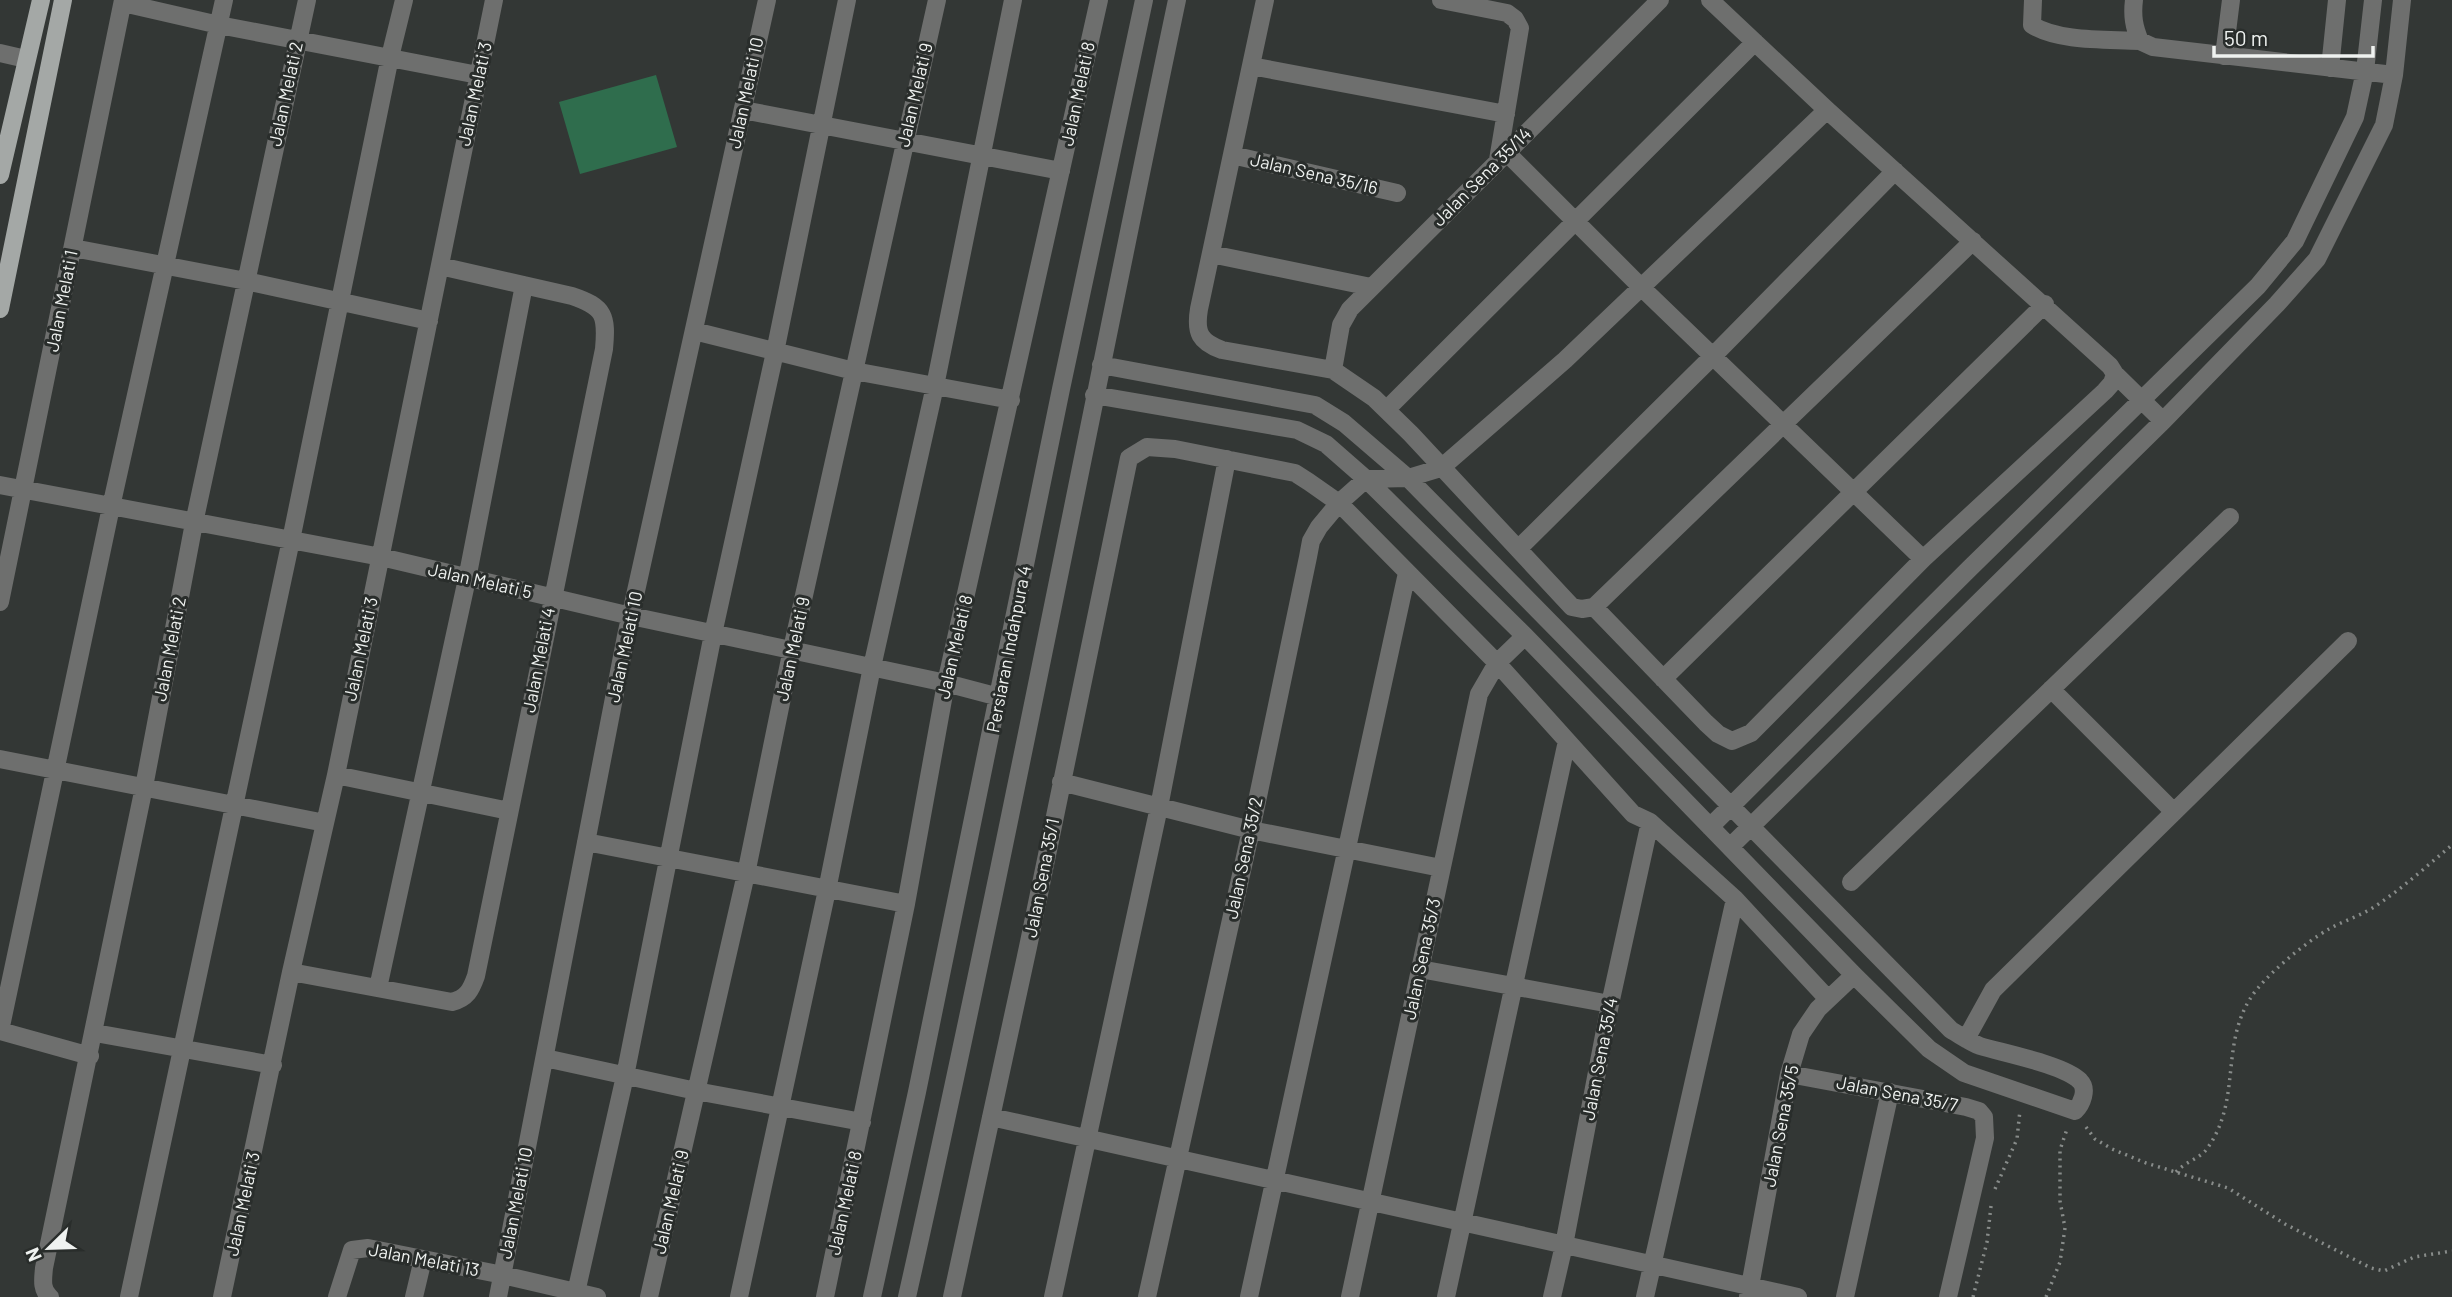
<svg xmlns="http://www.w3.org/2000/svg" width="2452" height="1297" font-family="Barlow,sans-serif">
<rect width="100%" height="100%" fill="#333735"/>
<path fill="#2f6d4d" d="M656,75L677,147L580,174L559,102Z"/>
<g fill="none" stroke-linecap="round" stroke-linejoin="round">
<path stroke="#888c8a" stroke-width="3.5" stroke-dasharray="2 5" stroke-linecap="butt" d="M2086,1127L2095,1139L2112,1149L2146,1163L2228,1188L2285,1224L2371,1268L2384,1271L2414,1257L2452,1251
M2176,1172C2185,1162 2200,1158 2206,1150C2242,1102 2220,1047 2250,999C2264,976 2306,942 2329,929C2345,920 2363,915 2377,905C2404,887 2428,865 2452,845
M1995,1189L2017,1139L2020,1110
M1973,1297L1987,1242L1991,1206
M2046,1297L2060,1262L2065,1228L2060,1201V1150L2067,1129"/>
<path stroke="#6e6f6e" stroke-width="18" d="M1265,0L1199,309C1195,333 1200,342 1222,350L1333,370L1374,398L1411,434L1572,607L1582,609L1594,607L1706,723L1718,734L1732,741L1751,733L1923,559L2105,391L2112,383L2115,374L2110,366L1827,110L1710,0
M1441,0L1507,13L1515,19L1520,28L1498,160
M2033,0L2032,25C2059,42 2108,39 2140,41
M2134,0C2132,16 2134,27 2140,41L2153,47L2394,75
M123,3L219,25L478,75
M0,53L26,59
M2224,56L2231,0
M1251,66L1506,114
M2330,68L2337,0
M743,110L1061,171
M1506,152L1641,287L1923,559
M1232,155L1397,193
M73,248L246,281L429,321
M1211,254L1371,287
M694,331L854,371L1011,400
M1333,370L1341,325L1350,309L1660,0
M2115,374L2163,421
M1094,395L1297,430L1326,444L1366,479L1525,636L1854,975L1929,1049L1964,1073L2075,1111C2082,1104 2088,1089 2080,1081C2065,1065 2003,1053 1980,1046C1970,1042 1960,1035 1951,1030L1408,478L1344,423L1315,405L1101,365
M1387,409L1755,42
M0,485L381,557L631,616L946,683L999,697
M1518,549L1713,356L1895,171
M0,602L123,0
M1594,607L1973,241
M1663,679L2045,304
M2051,689L2174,812
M0,759L325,823
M336,775L509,811
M1061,782L1251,830L1441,868
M1710,827L1969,569L2258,286L2295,241L2355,117L2365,71L2373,0
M586,842L906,904
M1730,847L2163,421L2277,304L2317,259L2384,125L2394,75L2402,0
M1851,882L2230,517
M1420,969L1610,1004
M291,972L452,1002C467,998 471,990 476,976L604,349C607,316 605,307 572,296L440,266
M378,988L467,579L524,285
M95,1033L273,1065
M1966,1039L1993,990L2348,641
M90,1056L0,1031L111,507L224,0
M545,1058L696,1091L862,1122
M1789,1074L1966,1107L1979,1111L1984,1117L1985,1138L1948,1297
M991,1117L1798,1297
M50,1297C41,1290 43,1279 44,1268L144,787L194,523L307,0
M129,1297L291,540L390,57L404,0
M222,1297L291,972L336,775L494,0
M337,1297L352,1250L368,1248L503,1275L597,1297
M414,1297L423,1259
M498,1297L626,636L767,0
M575,1297L625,1076L713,634L775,352L847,0
M649,1297L746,874L792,649L937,0
M739,1297L827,890L872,667L935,386L1013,0
M825,1297L906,904L946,683L1099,0
M872,1297L917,1092L1061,389L1144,0
M907,1297C1004,866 1086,432 1177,0
M952,1297L1028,947L1129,458L1147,447L1175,449L1295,473L1309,482L1339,503L1497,663L1633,814L1650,822L1735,899L1828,999
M1053,1297L1159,807L1227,459
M1147,1297L1251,830L1308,557L1311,541L1319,527L1339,503L1366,479L1408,478L1441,468L1565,360L1827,110
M1249,1297L1407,573
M1350,1297L1479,694L1497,663L1525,636
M1446,1297L1567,741
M1552,1297L1564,1245L1610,1004L1650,822
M1645,1297L1735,899
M1748,1297L1789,1074L1801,1034L1818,1009L1854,975
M1845,1297L1890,1092"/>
<path stroke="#a4a8a6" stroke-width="18" d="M0,175L41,0
M0,309L63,0"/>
</g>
<g text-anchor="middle" stroke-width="6" stroke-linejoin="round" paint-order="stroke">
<g font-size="18" fill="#eff2f0" stroke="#292d2b">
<text transform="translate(746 93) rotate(-78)" y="6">Jalan Melati 10</text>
<text transform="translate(286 94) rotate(-78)" y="6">Jalan Melati 2</text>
<text transform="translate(475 94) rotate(-78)" y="6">Jalan Melati 3</text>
<text transform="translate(1078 94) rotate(-78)" y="6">Jalan Melati 8</text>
<text transform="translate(915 95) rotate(-77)" y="6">Jalan Melati 9</text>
<text transform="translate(1314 174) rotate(13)" y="6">Jalan Sena 35/16</text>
<text transform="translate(1482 177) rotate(-45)" y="6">Jalan Sena 35/14</text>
<text transform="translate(62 301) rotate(-79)" y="6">Jalan Melati 1</text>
<text transform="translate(480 581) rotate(13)" y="6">Jalan Melati 5</text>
<text transform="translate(625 647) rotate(-78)" y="6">Jalan Melati 10</text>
<text transform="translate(955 647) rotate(-77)" y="6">Jalan Melati 8</text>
<text transform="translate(170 649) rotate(-79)" y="6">Jalan Melati 2</text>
<text transform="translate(361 649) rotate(-78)" y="6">Jalan Melati 3</text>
<text transform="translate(793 649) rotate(-78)" y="6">Jalan Melati 9</text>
<text transform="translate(1009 649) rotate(-79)" y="6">Persiaran Indahpura 4</text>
<text transform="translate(539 660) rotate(-79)" y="6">Jalan Melati 4</text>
<text transform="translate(1244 858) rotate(-78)" y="6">Jalan Sena 35/2</text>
<text transform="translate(1042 878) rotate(-79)" y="6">Jalan Sena 35/1</text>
<text transform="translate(1422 959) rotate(-78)" y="6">Jalan Sena 35/3</text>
<text transform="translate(1600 1059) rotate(-79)" y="6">Jalan Sena 35/4</text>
<text transform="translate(1897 1094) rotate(11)" y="6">Jalan Sena 35/7</text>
<text transform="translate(1781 1126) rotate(-79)" y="6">Jalan Sena 35/5</text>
<text transform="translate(671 1202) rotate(-77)" y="6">Jalan Melati 9</text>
<text transform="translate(516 1203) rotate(-79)" y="6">Jalan Melati 10</text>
<text transform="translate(845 1203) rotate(-78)" y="6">Jalan Melati 8</text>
<text transform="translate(243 1204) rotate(-78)" y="6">Jalan Melati 3</text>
<text transform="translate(424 1260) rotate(11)" y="6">Jalan Melati 13</text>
</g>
</g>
<g transform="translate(49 1248) rotate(247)" stroke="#292d2b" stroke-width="5" paint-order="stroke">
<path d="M0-5L12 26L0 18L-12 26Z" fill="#eff2f0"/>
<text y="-10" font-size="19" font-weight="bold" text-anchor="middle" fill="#eff2f0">N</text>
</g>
<path d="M2214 46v10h159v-10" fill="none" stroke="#eff2f0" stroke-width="3.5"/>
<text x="2224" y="46" font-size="21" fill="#eff2f0" stroke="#292d2b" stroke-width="5" paint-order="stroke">50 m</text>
</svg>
